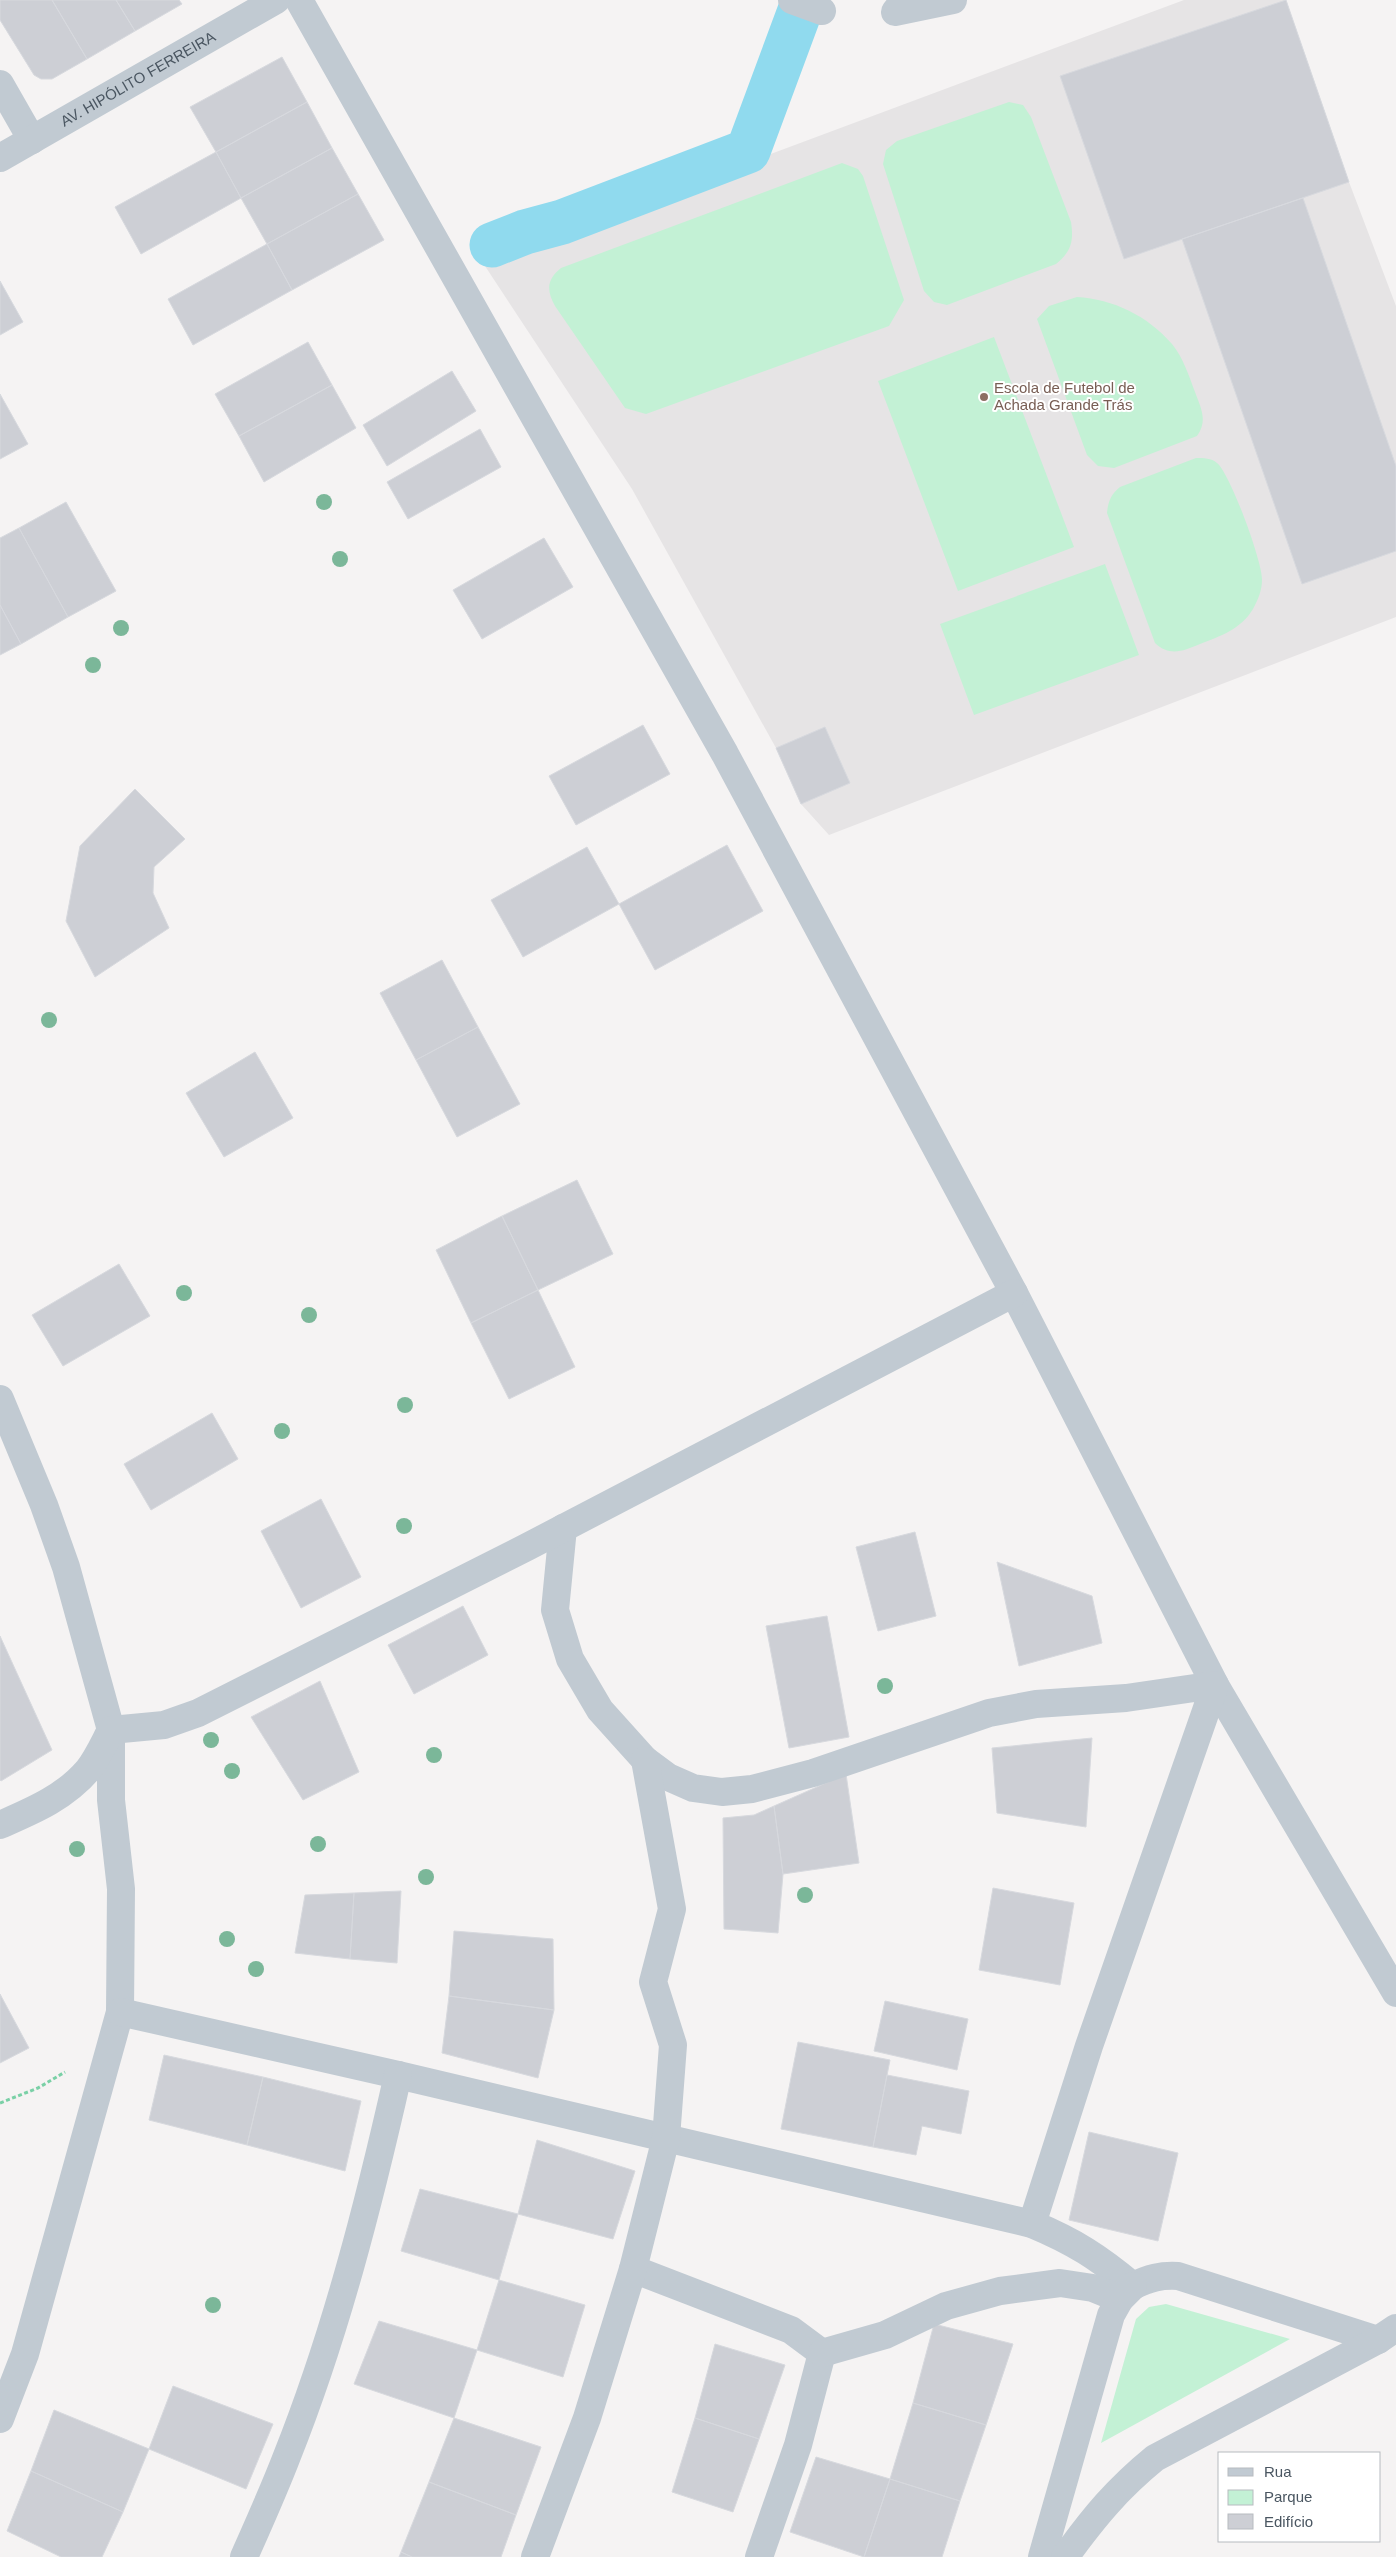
<svg xmlns="http://www.w3.org/2000/svg" width="1396" height="2557" font-family="Helvetica,sans-serif">
<rect width="100%" height="100%" fill="#f5f3f3"/>
<path fill="#e6e4e5" d="M1184,0H1286L1349,182L1396,306V617L829,835L801,804L776,748L632,489L485,266L596,219Z"/>
<path fill="#c3f1d5" d="M1009,102L1023,105L1031,117L1071,222C1074,241 1071,252 1056,264L947,305L934,302L924,291L883,164L886,150L897,141Z
M842,163L858,169L863,176L904,300L889,326L646,414L625,408L555,306C546,290 547,279 561,268Z
M1077,297C1113,299 1148,316 1172,344C1183,357 1189,376 1195,392C1201,408 1208,421 1197,436L1114,468L1098,466L1087,455L1037,319L1049,306Z
M994,337L1074,547L958,591L878,381Z
M1196,458C1204,458 1211,458 1217,463C1230,473 1263,563 1262,580C1262,590 1258,600 1253,609C1241,629 1221,636 1200,644C1183,651 1170,657 1155,643L1107,513C1108,502 1111,494 1120,487Z
M1105,564L1139,655L974,715L940,624Z
M1166,2304L1290,2339L1101,2443L1136,2319L1149,2307Z"/>
<g fill="none" stroke-linecap="round" stroke-linejoin="round">
<path stroke="#90daee" stroke-width="45" d="M492,245L525,232L562,222L748,151L804,0"/>
</g>
<path fill="#cdcfd5" stroke="#d7d9de" d="M0,0H52L87,59L52,79H41L34,75L0,20Z
M52,0H116L135,31L87,59Z
M116,0H179L182,4L135,31Z
M1286,0L1349,182L1124,259L1060,76Z
M282,57L307,102L216,152L190,107Z
M307,102L332,148L241,198L216,152Z
M332,148L358,194L267,244L241,198Z
M216,152L241,198L141,254L115,207Z
M358,194L384,240L292,290L267,244Z
M1303,198L1396,466V551L1302,584L1182,239Z
M267,244L292,290L193,345L168,299Z
M0,281L23,322L0,335Z
M308,342L332,385L239,436L215,394Z
M452,371L476,411L387,466L363,425Z
M332,385L356,428L264,482L239,436Z
M0,394L28,444L0,459Z
M480,429L501,467L408,519L387,482Z
M66,502L116,591L68,617L19,528Z
M19,528L68,617L21,644L0,605V538Z
M544,538L573,587L482,639L453,590Z
M0,605L21,644L0,655Z
M643,725L670,774L576,825L549,776Z
M825,727L850,783L801,804L776,748Z
M135,789L185,839L154,867L153,893L169,928L95,977L66,921L80,846Z
M727,845L763,911L655,970L619,904Z
M587,847L619,904L523,957L491,900Z
M442,960L478,1027L416,1060L380,993Z
M478,1027L520,1104L457,1137L416,1060Z
M255,1052L293,1118L224,1157L186,1093Z
M577,1180L613,1254L538,1290L502,1216Z
M502,1216L538,1290L471,1323L436,1250Z
M119,1264L150,1316L63,1366L32,1315Z
M538,1290L575,1367L509,1399L471,1323Z
M212,1413L238,1459L151,1510L124,1464Z
M321,1499L361,1577L301,1608L261,1531Z
M915,1532L936,1616L878,1631L856,1547Z
M997,1562L1092,1596L1102,1643L1019,1666Z
M463,1606L488,1655L414,1694L388,1645Z
M827,1616L849,1737L789,1748L766,1626Z
M0,1636L52,1750L1,1781L0,1780Z
M320,1681L359,1772L303,1800L251,1717Z
M1092,1738L1086,1827L997,1813L992,1748Z
M846,1774L859,1863L783,1874L774,1806Z
M774,1806L783,1874L778,1933L724,1929L723,1818L754,1815Z
M993,1888L1074,1903L1060,1985L979,1970Z
M401,1891L397,1963L350,1959L354,1893Z
M354,1893L350,1959L295,1953L305,1895Z
M454,1931L553,1939L554,2010L449,1996Z
M0,1994L29,2048L0,2063Z
M449,1996L554,2010L538,2078L442,2053Z
M885,2001L968,2019L957,2070L874,2051Z
M798,2042L890,2060L873,2147L781,2129Z
M164,2055L263,2077L247,2145L149,2120Z
M887,2075L969,2091L961,2134L922,2126L916,2155L873,2147Z
M263,2077L361,2101L345,2171L247,2145Z
M1089,2132L1178,2153L1158,2241L1069,2220Z
M537,2140L635,2171L613,2239L518,2214Z
M420,2189L518,2214L499,2280L401,2251Z
M499,2280L585,2305L563,2377L477,2350Z
M379,2321L477,2350L454,2418L354,2384Z
M934,2324L1013,2344L986,2425L913,2403Z
M715,2344L785,2365L759,2439L695,2418Z
M173,2386L273,2424L246,2489L149,2449Z
M913,2403L986,2425L960,2501L890,2479Z
M54,2410L149,2449L123,2512L31,2471Z
M454,2418L541,2447L516,2515L429,2482Z
M695,2418L759,2439L733,2512L672,2492Z
M816,2457L890,2479L864,2557L790,2532Z
M31,2471L123,2512L102,2557H61L7,2531Z
M890,2479L960,2501L942,2557H864Z
M429,2482L516,2515L501,2557H412L401,2552Z
M401,2552L412,2557H399Z"/>
<g fill="none" stroke-linecap="round" stroke-linejoin="round">
<path stroke="#7ad0a6" stroke-width="3" stroke-dasharray="4 2.5" stroke-linecap="butt" d="M0,2103L38,2088L65,2072"/>
<g stroke="#c1cad2" stroke-width="28">
<path d="M299,0L725,754L1014,1293L1215,1685L1396,1993"/>
<path d="M792,0L822,11"/>
<path d="M904,0L895,12L953,0"/>
<path d="M0,84L32,140"/>
<path id="s1" d="M0,158L276,0"/>
<path d="M0,1399L44,1505L66,1567L111,1730V1800L121,1889L120,2012L25,2354L0,2419"/>
<path d="M563,1528L555,1610L570,1659L600,1710L645,1760L668,1777L693,1788L722,1792L752,1789L813,1773L989,1713L1036,1704L1126,1698L1215,1685L1089,2046L1032,2224"/>
<path d="M0,1825C32,1811 64,1798 88,1770C97,1759 104,1743 111,1730L164,1725L198,1713L527,1547L1014,1293"/>
<path d="M120,2012L398,2075L1032,2224C1075,2242 1098,2257 1133,2286C1149,2278 1161,2275 1178,2276L1378,2340"/>
<path d="M633,2269L791,2330L822,2353L798,2445L759,2557"/>
<path d="M822,2353L885,2335L946,2306L1000,2291L1060,2283L1093,2288L1120,2299"/>
<path d="M244,2557C259,2523 274,2490 287,2456C336,2333 369,2203 398,2075"/>
<path d="M535,2557L587,2418L633,2269L666,2138L673,2045L653,1982L672,1909L645,1760"/>
<path d="M1042,2557L1111,2315L1120,2299L1133,2286"/>
<path d="M1065,2557C1094,2517 1117,2489 1155,2458L1378,2340L1396,2328"/>
</g>
</g>
<g fill="#7bb799">
<circle cx="324" cy="502" r="8"/>
<circle cx="340" cy="559" r="8"/>
<circle cx="121" cy="628" r="8"/>
<circle cx="93" cy="665" r="8"/>
<circle cx="49" cy="1020" r="8"/>
<circle cx="184" cy="1293" r="8"/>
<circle cx="309" cy="1315" r="8"/>
<circle cx="405" cy="1405" r="8"/>
<circle cx="282" cy="1431" r="8"/>
<circle cx="404" cy="1526" r="8"/>
<circle cx="885" cy="1686" r="8"/>
<circle cx="211" cy="1740" r="8"/>
<circle cx="434" cy="1755" r="8"/>
<circle cx="232" cy="1771" r="8"/>
<circle cx="318" cy="1844" r="8"/>
<circle cx="77" cy="1849" r="8"/>
<circle cx="426" cy="1877" r="8"/>
<circle cx="805" cy="1895" r="8"/>
<circle cx="227" cy="1939" r="8"/>
<circle cx="256" cy="1969" r="8"/>
<circle cx="213" cy="2305" r="8"/>
</g>
<circle fill="#8d6e63" stroke="#fff" stroke-width="2" cx="984" cy="397" r="5"/>
<g text-anchor="middle" stroke-width="4" stroke-linejoin="round" paint-order="stroke">
<g font-size="15" fill="#4a5661" stroke="#fff">
<text dy="5" stroke="none"><textPath href="#s1" startOffset="159">AV. HIPÓLITO FERREIRA</textPath></text>
</g>
<g font-size="15" fill="#785e54" stroke="#fff" text-anchor="start">
<text x="994" y="393">Escola de Futebol de<tspan x="994" dy="17">Achada Grande Trás</tspan></text>
</g>
</g>
<rect x="1218" y="2452" width="162" height="90" fill="#ffffff" stroke="#b7bbc0"/>
<rect x="1228" y="2468" width="25" height="8" fill="#c1cad2" stroke="#b7bbc0"/>
<text x="1264" y="2477" font-size="15" fill="#4a5661">Rua</text>
<rect x="1228" y="2490" width="25" height="15" fill="#c3f1d5" stroke="#b7bbc0"/>
<text x="1264" y="2502" font-size="15" fill="#4a5661">Parque</text>
<rect x="1228" y="2514" width="25" height="15" fill="#cdcfd5" stroke="#b7bbc0"/>
<text x="1264" y="2527" font-size="15" fill="#4a5661">Edifício</text>
</svg>
